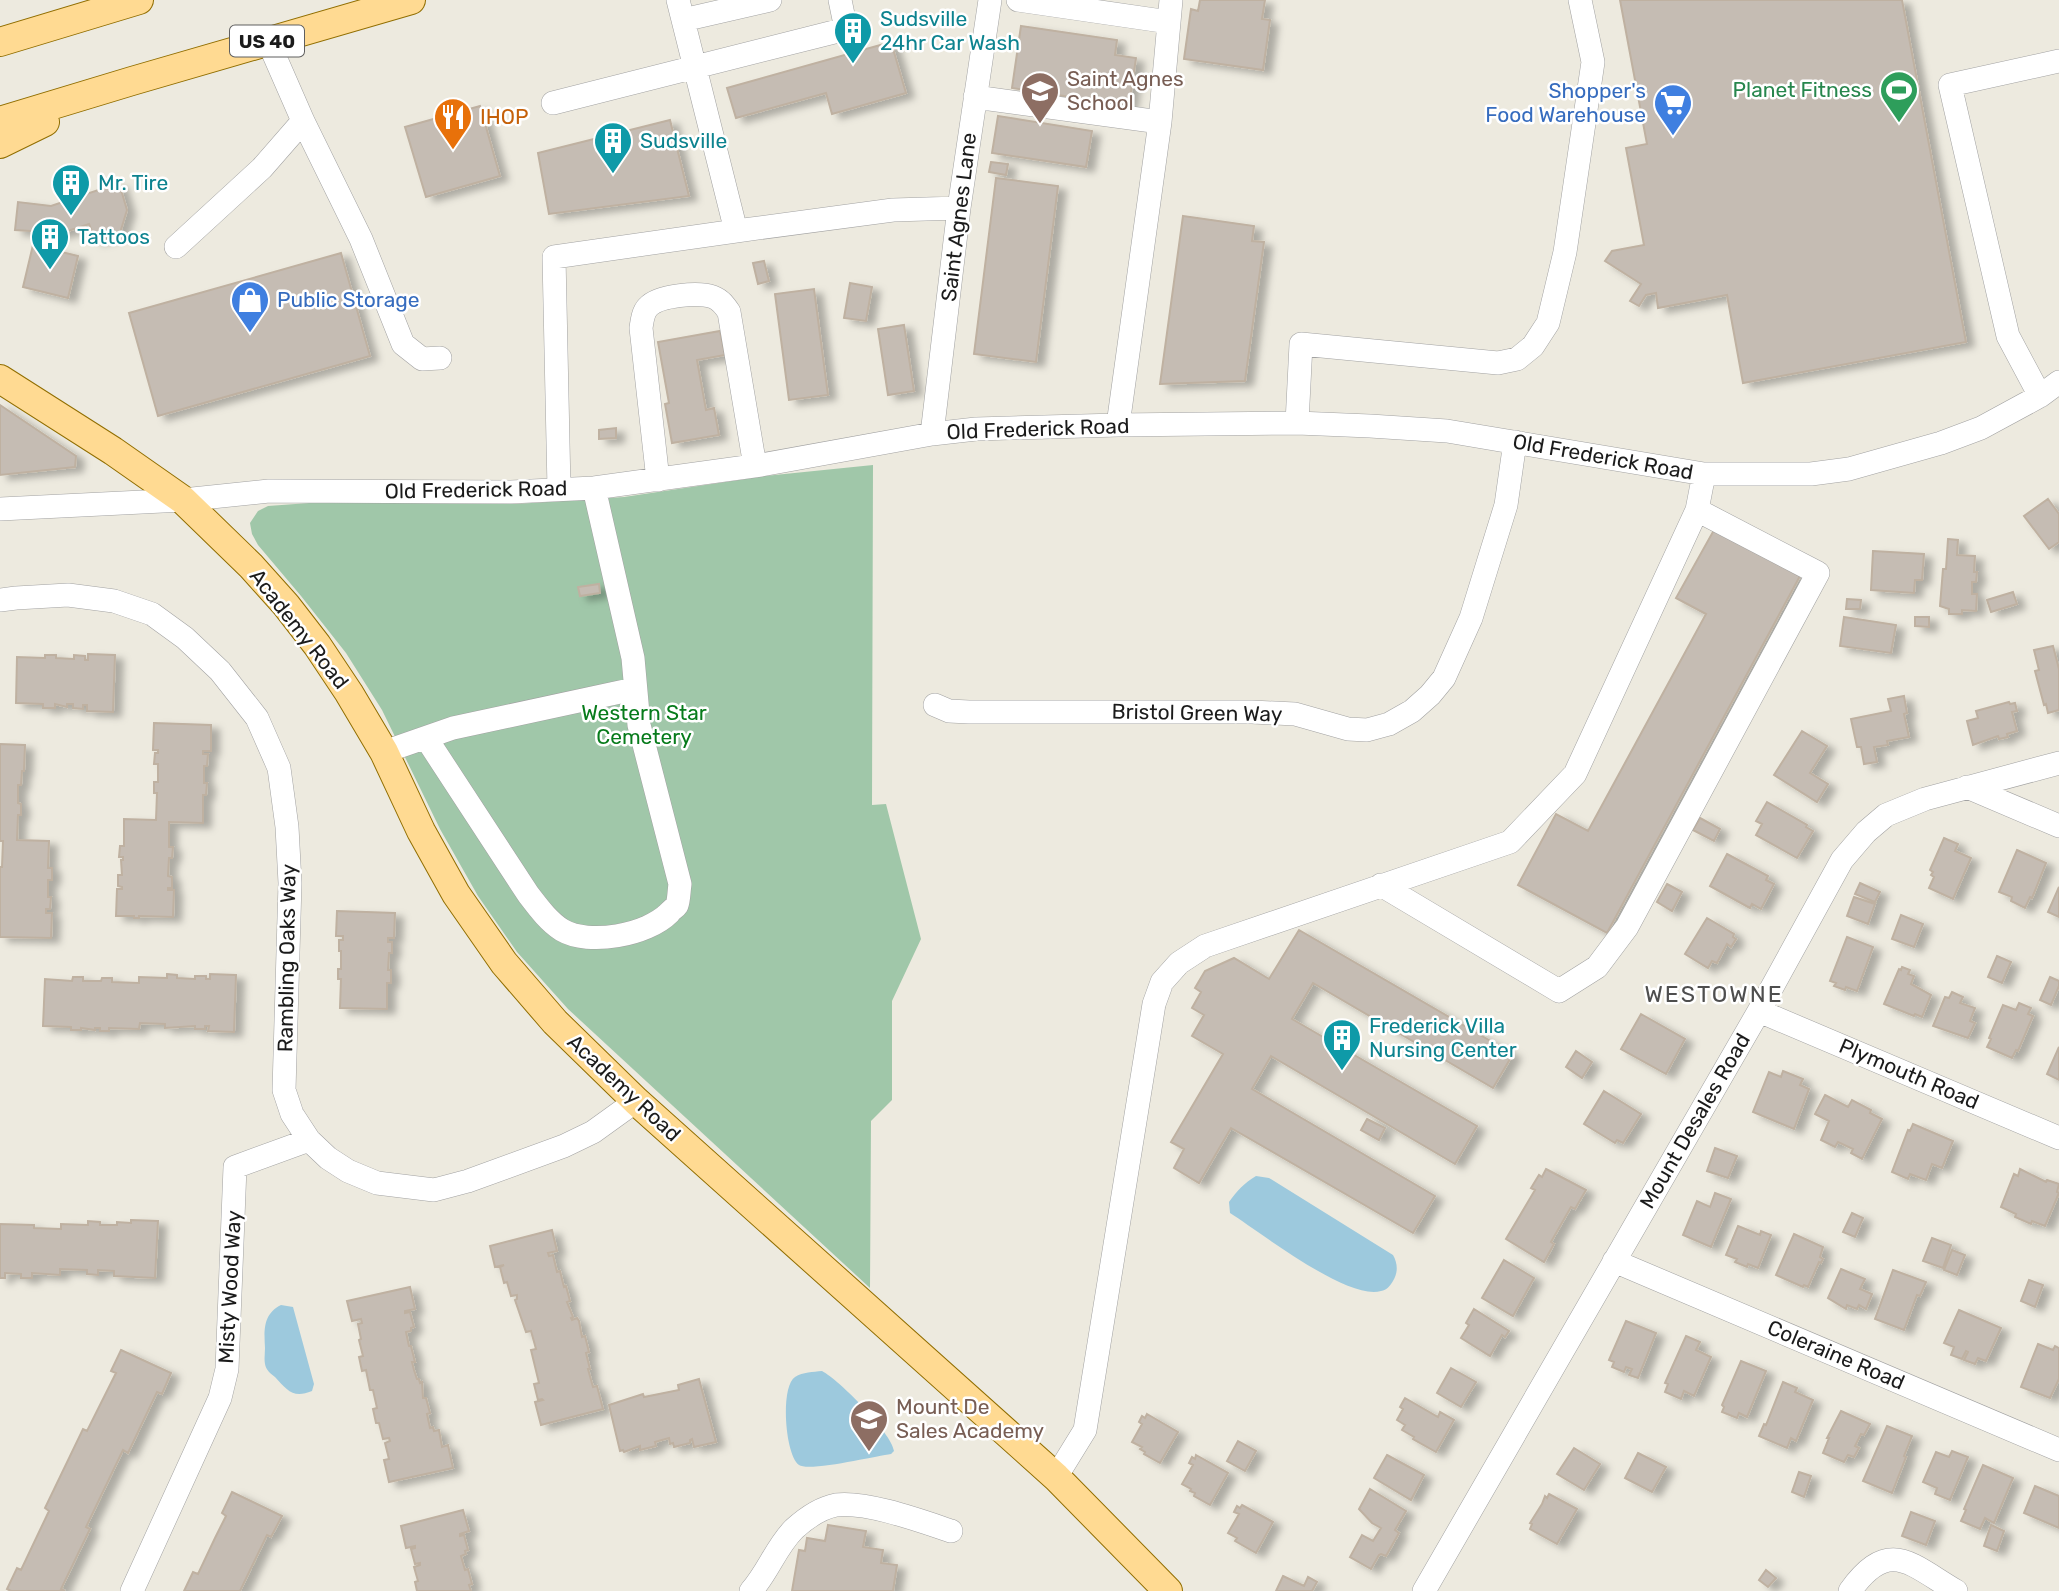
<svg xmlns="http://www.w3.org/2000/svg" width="2059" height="1591" font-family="Rubik,sans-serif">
<defs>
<filter id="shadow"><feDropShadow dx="8" dy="4.5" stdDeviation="3.5" flood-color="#0004"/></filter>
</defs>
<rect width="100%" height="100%" fill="#edeadf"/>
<path fill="#a0c7a9" d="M873,465L872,805L886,804L921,939L892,1001V1100L871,1121L870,1288L568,1009L517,952L478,896L440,829L382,710L346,653L301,596L258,545L252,534L250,523L258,511L268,506L323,502L516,504L624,497L765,476Z"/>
<path fill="#9dc9dd" d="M1256,1176L1269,1178L1393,1255C1398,1264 1398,1273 1393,1281C1390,1286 1387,1290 1381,1291C1348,1301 1260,1232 1230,1213L1229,1202C1237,1191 1244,1183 1256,1176Z
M281,1305L293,1307L314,1384L312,1391C293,1399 287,1390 275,1377C271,1374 266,1370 265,1364C264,1359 265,1353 265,1348C264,1330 263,1314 281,1305Z
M822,1371C838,1379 892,1433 894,1451L891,1454C876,1456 809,1472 799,1465C785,1455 780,1387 795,1377C803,1372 813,1372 822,1371Z"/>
<path fill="#c5bcb3" stroke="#bfb1a1" stroke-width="2" filter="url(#shadow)" d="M1200,0H1265L1262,19L1270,20L1263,70L1184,59L1191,9L1198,11Z
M1620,0H1902L1966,342L1743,383L1727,295L1658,308L1656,293L1646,295L1639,306L1630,301L1641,284L1605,261L1612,251L1644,245L1626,148L1647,144Z
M1021,26L1117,40L1115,55L1136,58L1129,106L1012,88Z
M891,42L906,93L832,114L826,93L736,118L727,88Z
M480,106L500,176L426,197L405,127Z
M998,116L1092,131L1086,167L992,153Z
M670,120L689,196L549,214L538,153Z
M991,162L1008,164L1006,175L989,172Z
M996,178L1058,186L1036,362L974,354Z
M119,183L127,210L120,233L95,240L89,224L62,233L15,230L18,202L51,206Z
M1183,216L1254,226L1252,241L1264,242L1245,381L1160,384Z
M33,245L78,256L68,298L23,287Z
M341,253L370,356L158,416L129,313Z
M764,261L769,281L758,284L753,263Z
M850,283L872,287L866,321L844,318Z
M814,289L828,395L789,400L775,294Z
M904,325L914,391L888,395L878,329Z
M720,331L725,355L697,360L706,410L714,408L719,435L672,443L665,404L669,403L658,342Z
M0,405L76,456L75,467L0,475Z
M616,428V438L599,439V430Z
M2048,499L2059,514V542L2049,549L2024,516Z
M1714,530L1800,576L1607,933L1518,885L1556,814L1588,831L1706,614L1676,598Z
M1948,539L1958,540L1957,555L1975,556L1974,572H1977L1976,582H1972V594H1977L1976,611L1962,610V614H1949V609L1940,606L1943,569H1946Z
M1873,551L1924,554L1922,580H1915L1914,593L1871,590Z
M599,584L600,593L580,596L578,587Z
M2013,592L2017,604L1991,612L1987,600Z
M1847,599L1861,600L1860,609H1846Z
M1844,617L1896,625L1891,653L1840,646Z
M1915,617H1929V627L1915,626Z
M2053,646L2059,669V710L2048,713L2046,704L2044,705L2035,671L2039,670L2034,650Z
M88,654L115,655L113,712L87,711V705H83V709L73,708V704H67V707L55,704V708H43V704L16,703L17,657L45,658V655H56V658L74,659V655L85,656V660H88Z
M1904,696L1907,713L1904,714L1909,737L1887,741L1888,745L1874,747L1877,762L1864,764L1861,747H1857L1851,719L1891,711L1888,699Z
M2009,702L2010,704L2015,703L2017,711L2012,712L2017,731L2007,734L2008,737L1999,739L1998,736L1973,745L1967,721L1978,718L1976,711Z
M154,723L211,725V751H203V754H208L207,766H204V783H207L206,795H203V823L169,822V847H173L172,858H169L168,876L172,877V888H168V890H174L173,917L139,916V918H134V916H116L117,889H122V887L118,886V875H122L121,860H123V857H119L120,846H124V819L156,820L157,793H154V782H158V764H154L155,753H158V750H153Z
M1802,731L1827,746L1810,773L1828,784L1817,802L1774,775Z
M0,744L25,745L24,771H22L21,785H18V803L21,804V815H18L17,840L49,841L48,868H52V880H48V897H51L50,909H46V913H52L51,938L0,937V867H2L3,841H0Z
M1767,802L1807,825L1806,827L1813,831L1797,858L1756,835L1762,824L1756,821Z
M1700,818L1720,829L1714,841L1693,830Z
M1944,838L1958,844L1955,851L1971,858L1953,899L1929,888L1934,877L1931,875L1933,872L1930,870Z
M2017,850L2046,863L2032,898L2030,897L2025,908L2011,901L2012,897L1999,892Z
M1727,854L1768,876L1766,880L1774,884L1761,909L1752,904L1750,908L1710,886Z
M1860,883L1880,892L1875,902L1855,894Z
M1667,884L1682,892L1672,911L1657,902Z
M2059,887V917L2048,912Z
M1854,897L1875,904L1868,924L1847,916Z
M337,911L395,913L394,938H388V942H392V953H389L388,970H391V983H387V1009L340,1008L341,979H338V969H341V951H339V940H343V936H336Z
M1901,915L1923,924L1914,947L1892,939Z
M1707,918L1734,934L1733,937L1736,939L1731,947L1727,944L1717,963L1712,961L1708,968L1685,954Z
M1299,930L1513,1054L1493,1088L1313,983L1292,1019L1477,1126L1455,1164L1271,1056L1252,1089L1435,1196L1413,1233L1231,1128L1199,1183L1174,1168L1184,1149L1171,1142L1223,1054L1192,1036L1204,1015L1192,1008L1201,992L1195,988L1205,971L1234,958L1269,979Z
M1847,937L1873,947L1857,991L1846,987L1845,990L1834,986L1836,983L1830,981Z
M1997,956L2011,962L2002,983L1988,977Z
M1902,967L1910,970L1908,974L1914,976L1911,984L1931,995L1922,1017L1915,1014L1914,1016L1884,1004L1899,969L1901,970Z
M167,974L177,975V978L195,979V976H206V979H210V974L236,975L234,1032L208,1031L209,1026H205V1029H195V1026L165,1028V1024L140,1023L139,1029L109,1028V1031H100V1028H95V1030L81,1028V1030H71V1027L43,1026L45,979L72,981L73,977H83V981H101L102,978H112V982L139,983V977L167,978Z
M2050,977L2059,981V986L2051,1005L2040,1000Z
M1952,992L1963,997L1960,1003L1975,1008L1970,1021L1975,1023L1968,1038L1933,1026L1945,997L1949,998Z
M2019,1003L2031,1008L2028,1014L2033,1016L2018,1051L2016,1050L2012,1058L1987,1047L1991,1039L1989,1038L2003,1005L2016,1010Z
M1641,1014L1685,1039L1666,1074L1621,1049Z
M2059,1047V1080L2047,1074Z
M1576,1051L1592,1062L1582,1078L1566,1067Z
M1783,1071L1803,1079L1800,1085L1809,1089L1794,1129L1753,1112L1769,1072L1781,1077Z
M1604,1091L1641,1114L1623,1143L1617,1140L1615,1143L1584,1124Z
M1825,1095L1848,1107L1852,1100L1871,1110L1870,1113L1882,1119L1862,1159L1851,1153L1853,1149L1838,1142L1835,1147L1821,1140L1829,1121L1815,1114Z
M1367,1119L1385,1128L1379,1140L1361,1130Z
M1913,1124L1953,1141L1942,1168L1932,1164L1926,1180L1910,1174L1908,1179L1892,1172L1908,1130L1910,1131Z
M1715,1148L1737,1156L1728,1178L1707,1171Z
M1546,1169L1586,1190L1575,1209L1571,1207L1551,1242L1554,1244L1544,1262L1506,1239L1535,1190L1531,1188L1539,1175L1542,1177Z
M2020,1169L2046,1182L2047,1180L2059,1184L2057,1192L2059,1193L2045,1226L2032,1221L2031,1224L2015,1217L2016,1214L2001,1207L2014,1174L2018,1176Z
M1715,1193L1731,1199L1711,1247L1683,1235L1697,1201L1710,1207Z
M1852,1213L1863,1218L1855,1237L1843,1232Z
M131,1220L158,1221L155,1278L114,1276V1271L98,1270V1275L87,1274V1270L60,1269V1275L32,1273V1278H21V1274L5,1273V1278H0V1224L34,1225V1228L61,1229V1224L88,1225V1221L100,1222V1225H117V1222L131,1223Z
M1738,1226L1760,1235L1761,1231L1771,1235L1758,1268L1748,1264L1747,1267L1735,1262L1737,1259L1726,1255Z
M552,1230L557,1251L548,1253L549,1256L553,1255L557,1272L560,1271L564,1287L566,1286L570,1301L567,1302L573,1317L571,1318L572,1320L577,1318L579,1321L582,1337L585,1336L589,1352L586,1353L590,1369H588L593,1387L597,1386L603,1409L541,1425L535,1402L543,1400L542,1399L538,1400L534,1384L539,1383L531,1350L536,1349L531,1331L526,1332L515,1300L517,1299V1295L511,1296L507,1282L504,1283L500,1267L504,1265L495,1267L490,1246Z
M1794,1234L1823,1247L1820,1257L1823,1259L1821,1263L1819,1262L1808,1287L1804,1285L1803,1287L1776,1275Z
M1932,1238L1951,1245L1943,1268L1923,1261Z
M1952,1250L1965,1255L1957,1275L1944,1270Z
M1504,1260L1534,1278L1513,1316L1482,1298Z
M1841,1269L1865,1279L1860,1289L1872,1294L1866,1309L1859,1305L1857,1309L1847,1305L1846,1309L1828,1298Z
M1893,1270L1926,1282L1920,1296L1917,1295L1904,1330L1875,1319Z
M2029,1280L2043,1285L2035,1307L2021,1301Z
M410,1287L415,1309L405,1311V1313L410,1312L414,1327L411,1328V1331L406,1332L409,1346H411L415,1362H412L414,1370L417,1379H419L420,1383L422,1382L423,1398H426L430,1413L427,1414L430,1428L433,1427L434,1431L439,1430L442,1447L448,1445L453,1468L389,1482L384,1460L389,1459L385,1443L390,1441L389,1438L383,1439L379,1423H376L373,1409L377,1408L373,1390H370L366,1370L362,1371L359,1357L363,1356L359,1340L361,1339L358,1324L362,1323L361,1319L352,1321L347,1301Z
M1474,1309L1509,1331L1505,1337L1502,1335L1490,1356L1461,1338L1469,1325L1466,1323Z
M1959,1310L2001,1328L1986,1361L1978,1358L1975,1364L1964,1360L1968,1352L1966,1351L1962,1359L1951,1355L1954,1347L1944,1343Z
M1626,1321L1656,1333L1638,1378L1629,1375L1632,1369L1626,1367L1624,1372L1612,1367L1614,1362L1609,1360Z
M1686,1336L1700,1342L1696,1350L1711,1357L1694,1396L1684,1391L1681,1399L1665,1392L1668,1384L1665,1383Z
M2038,1344L2053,1350L2055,1346L2059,1348V1379L2050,1398L2021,1387Z
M121,1350L171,1373L162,1394L157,1392L128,1453L123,1450L86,1527L90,1529L61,1589L65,1591H11L7,1589L17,1568L21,1570L49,1511L45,1508L83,1429L87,1431L116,1373L111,1371Z
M1741,1361L1766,1371L1747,1417L1739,1413L1737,1418L1722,1412L1724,1407L1722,1405Z
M1451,1368L1476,1382L1461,1407L1437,1393Z
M699,1379L716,1442L694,1447L692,1439L690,1440V1443L674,1447L673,1443L670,1444L669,1438L655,1442L656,1446L640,1450V1446L624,1452L623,1450L620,1451L609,1405L643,1394L644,1397L679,1390L678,1385Z
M1783,1382L1797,1388L1795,1392L1813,1400L1796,1441L1791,1438L1787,1448L1759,1436L1764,1424L1766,1425Z
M1405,1398L1438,1417L1440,1412L1454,1420L1436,1452L1413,1439L1414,1437L1402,1430L1405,1425L1397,1420L1403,1409L1400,1407Z
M1841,1411L1870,1424L1864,1435L1861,1434L1855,1446L1859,1448L1854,1457L1848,1455L1844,1462L1823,1453L1829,1438H1827Z
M1147,1414L1178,1432L1160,1463L1144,1454L1145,1452L1140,1449L1142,1447L1132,1442L1142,1424L1139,1422L1142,1416L1145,1418Z
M1887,1426L1912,1436L1904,1456L1906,1457L1892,1493L1863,1481Z
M1238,1441L1256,1451L1245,1471L1227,1461Z
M1574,1448L1600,1464L1584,1490L1557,1474Z
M1952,1451L1968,1457L1950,1500L1935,1494L1937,1488L1923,1482L1936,1452L1949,1457Z
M1638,1453L1666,1467L1652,1492L1625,1478Z
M1196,1455L1228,1473L1210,1505L1194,1496L1195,1493L1190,1491L1191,1489L1182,1484L1193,1465L1189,1463L1192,1457L1195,1459Z
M1387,1455L1424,1475L1411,1500L1374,1478Z
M1983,1465L2013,1478L1994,1523L1985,1518L1980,1529L1961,1521L1966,1510L1964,1509Z
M1799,1472L1811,1476L1804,1497L1792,1492Z
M2035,1486L2059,1496V1528L2024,1513Z
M1370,1489L1406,1511L1395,1530L1399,1533L1386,1556L1381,1554L1379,1555L1371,1569L1350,1557L1362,1535L1373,1541L1381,1528L1372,1523L1359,1509Z
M232,1492L282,1516L271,1537L267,1535L240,1591H184L193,1572L198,1574L215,1538L226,1516L222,1513Z
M1549,1494L1577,1509L1557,1544L1530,1529L1532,1524L1530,1523L1542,1504L1545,1496L1547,1498Z
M1242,1505L1273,1522L1256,1553L1235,1541L1237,1538L1228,1533L1239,1514L1234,1512L1237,1506L1240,1508Z
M463,1510L469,1531L460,1534V1536L464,1535L468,1550L465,1551L466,1554L461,1556L465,1570L468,1569L472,1584L469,1585L471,1591H417L415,1582L418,1581L414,1567L420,1565V1563L415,1564L411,1549L415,1548V1546L406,1548L401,1526Z
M1911,1512L1935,1521L1926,1545L1902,1536Z
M828,1525L866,1531L863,1547L883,1550L881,1563L897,1565L893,1591H792L799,1550L805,1551L807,1538L825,1541Z
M1991,1525L2004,1531L1997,1551L1984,1546Z
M1766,1570L1776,1578L1768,1587L1759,1580Z
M1283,1576L1304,1586L1308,1577L1317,1582L1312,1591H1276Z"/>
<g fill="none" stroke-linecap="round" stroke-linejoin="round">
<defs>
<path id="minor" d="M678,0L736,231L893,210L959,208
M1018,0L1169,22
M683,20L770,0
M268,41L303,121L361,239L403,344L422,359L440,358
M975,97L1160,122
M553,103L846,29L840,0
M176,247L262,168L303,121
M2040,396L2008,336L1950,85L2059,61
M1297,423L1301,344L1498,363L1517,359L1533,346L1548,323L1565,252L1593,62L1580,0
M1118,425L1160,122L1171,0
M932,434L959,208L990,0
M658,480L641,328C642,321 643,312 648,307C659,295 699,292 713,297C721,300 725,306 729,312L755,466
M559,489L554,257L736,231
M0,509L183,500L269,491L511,492L594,488L761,465L932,434L976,429L1118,425L1297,423L1370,426L1447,431L1704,474H1811L1849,469L1941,443L1981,428L2040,396L2059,382
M0,600L16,598L68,595L114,601L152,614L185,638L220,671L257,718L279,768L287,827L290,883L284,1090L292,1114L309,1140L328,1158L348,1171L377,1183L434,1190L468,1181L564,1146L593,1132L636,1101
M935,705L949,711L969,712H1252L1295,714L1348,729L1367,730L1389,724L1412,711L1430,695L1444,678L1471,618L1506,505L1515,442
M426,738L528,894C538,907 548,921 562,930C589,946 647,935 669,913C671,910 675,908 677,905C679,900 679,890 680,884L639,725L633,658L594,488
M384,752L453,728L634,689
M1967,787L2059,826
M1381,885L1559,991L1597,967L1627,927L1818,573L1697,510
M1759,1011L2059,1138
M1614,1261L2059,1450
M1056,1477L1085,1430L1154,1004L1162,982L1179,963L1205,946L1510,842L1575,774L1697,510L1704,474
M132,1591L220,1398L227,1369L235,1167L309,1140
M751,1591C768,1572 776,1547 794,1529C805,1519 821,1508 836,1505C866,1501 921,1521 951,1531
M1424,1591L1759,1011L1842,860L1866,832L1886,815L1925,799L2059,763
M1850,1591C1889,1537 1910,1564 1956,1591"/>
<path id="major" d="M0,42L139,0
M0,121L132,81L411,0
M0,144L45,122
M0,379L113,451L183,500L251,566L286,605L317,645L349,693L384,752L421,831L456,894L504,963L555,1022L636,1101L1056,1477L1168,1591"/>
</defs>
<use href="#minor" stroke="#a2a2a2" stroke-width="24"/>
<use href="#major" stroke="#916e00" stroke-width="30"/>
<use href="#minor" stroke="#fff" stroke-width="23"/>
<use href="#major" stroke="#ffda92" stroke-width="28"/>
</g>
<defs>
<symbol id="building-pin" viewBox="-11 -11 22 30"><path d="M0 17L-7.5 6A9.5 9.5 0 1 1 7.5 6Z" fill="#0f9aa8" stroke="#fff"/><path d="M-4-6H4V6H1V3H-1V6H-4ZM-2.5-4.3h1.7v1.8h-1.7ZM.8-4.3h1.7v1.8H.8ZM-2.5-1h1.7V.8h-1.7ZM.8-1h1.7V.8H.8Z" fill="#fff"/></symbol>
<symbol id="stadium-pin" viewBox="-11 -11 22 30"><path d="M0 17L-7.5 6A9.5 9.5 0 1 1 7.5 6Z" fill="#2e9e5b" stroke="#fff"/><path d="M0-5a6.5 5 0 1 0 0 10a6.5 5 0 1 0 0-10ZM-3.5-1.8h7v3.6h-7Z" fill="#fff"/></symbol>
<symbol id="school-pin" viewBox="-11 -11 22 30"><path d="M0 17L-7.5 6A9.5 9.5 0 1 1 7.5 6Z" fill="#8d6e63" stroke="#fff"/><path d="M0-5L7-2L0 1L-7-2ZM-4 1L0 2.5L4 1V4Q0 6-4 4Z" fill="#fff"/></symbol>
<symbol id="supermarket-pin" viewBox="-11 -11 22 30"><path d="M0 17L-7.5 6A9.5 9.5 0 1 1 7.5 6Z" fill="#3f7fe0" stroke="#fff"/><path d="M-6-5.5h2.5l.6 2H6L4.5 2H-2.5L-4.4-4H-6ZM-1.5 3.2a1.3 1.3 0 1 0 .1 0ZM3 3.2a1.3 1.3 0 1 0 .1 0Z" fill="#fff"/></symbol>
<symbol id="restaurant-pin" viewBox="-11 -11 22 30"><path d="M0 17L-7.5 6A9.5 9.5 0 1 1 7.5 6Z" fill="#e8710a" stroke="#fff"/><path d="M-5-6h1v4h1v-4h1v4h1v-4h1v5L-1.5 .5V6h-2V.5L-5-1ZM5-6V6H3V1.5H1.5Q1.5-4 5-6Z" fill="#fff"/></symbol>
<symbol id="shop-pin" viewBox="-11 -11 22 30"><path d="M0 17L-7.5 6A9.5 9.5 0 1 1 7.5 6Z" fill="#3f7fe0" stroke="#fff"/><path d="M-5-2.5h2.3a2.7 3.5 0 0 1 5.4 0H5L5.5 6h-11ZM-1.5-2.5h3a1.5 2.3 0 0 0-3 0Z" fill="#fff"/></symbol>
</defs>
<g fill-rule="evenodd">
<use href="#building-pin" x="831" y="9" width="44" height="60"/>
<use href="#stadium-pin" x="1877" y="68" width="44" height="60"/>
<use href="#school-pin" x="1018" y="69" width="44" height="60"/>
<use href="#supermarket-pin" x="1651" y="81" width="44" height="60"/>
<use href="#restaurant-pin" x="431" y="95" width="44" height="60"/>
<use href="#building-pin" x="591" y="119" width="44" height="60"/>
<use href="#building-pin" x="49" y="161" width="44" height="60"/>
<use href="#building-pin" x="28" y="215" width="44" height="60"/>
<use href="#shop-pin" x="228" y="278" width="44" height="60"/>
<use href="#building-pin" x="1320" y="1016" width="44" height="60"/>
<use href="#school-pin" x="847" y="1397" width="44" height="60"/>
</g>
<g text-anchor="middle" stroke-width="5" stroke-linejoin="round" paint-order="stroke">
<rect fill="#fff" stroke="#5f5f5f" stroke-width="2" x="230" y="25.5" width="74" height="31" rx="5"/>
<g font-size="19" font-weight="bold" fill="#1b1b1b">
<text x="267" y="48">US 40</text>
</g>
<g font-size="21" fill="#0d838f" stroke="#fff" text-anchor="start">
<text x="880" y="26">Sudsville<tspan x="880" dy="24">24hr Car Wash</tspan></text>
<text x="640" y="148">Sudsville</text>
<text x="98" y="190">Mr. Tire</text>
<text x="77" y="244">Tattoos</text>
<text x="1369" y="1033">Frederick Villa<tspan x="1369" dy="24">Nursing Center</tspan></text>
</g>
<g font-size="21" fill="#785e54" stroke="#fff" text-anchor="start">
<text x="1067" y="86">Saint Agnes<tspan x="1067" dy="24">School</tspan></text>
<text x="896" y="1414">Mount De<tspan x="896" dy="24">Sales Academy</tspan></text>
</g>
<g font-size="21" fill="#27864d" stroke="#fff" text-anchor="end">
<text x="1872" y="97">Planet Fitness</text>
</g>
<g font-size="21" fill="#366cbe" stroke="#fff" text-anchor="end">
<text x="1646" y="98">Shopper's<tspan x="1646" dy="24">Food Warehouse</tspan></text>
<text x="277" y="307" text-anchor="start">Public Storage</text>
</g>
<g font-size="21" fill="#c56008" stroke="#fff" text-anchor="start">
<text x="480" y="124">IHOP</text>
</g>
<g font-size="21" fill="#1b1b1b" stroke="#fff">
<text transform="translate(959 217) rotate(-83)" y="7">Saint Agnes Lane</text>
<text transform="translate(1038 429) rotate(-2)" y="7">Old Frederick Road</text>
<text transform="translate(1603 457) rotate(10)" y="7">Old Frederick Road</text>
<text transform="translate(476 490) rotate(-1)" y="7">Old Frederick Road</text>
<text transform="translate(299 629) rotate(52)" y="7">Academy Road</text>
<text transform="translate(1197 713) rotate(1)" y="7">Bristol Green Way</text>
<text transform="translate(287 958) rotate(-89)" y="7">Rambling Oaks Way</text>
<text transform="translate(1909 1074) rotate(23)" y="7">Plymouth Road</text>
<text transform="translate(624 1088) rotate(43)" y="7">Academy Road</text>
<text transform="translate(1695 1121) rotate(-60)" y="7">Mount Desales Road</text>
<text transform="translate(230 1287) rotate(-87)" y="7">Misty Wood Way</text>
<text transform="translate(1836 1355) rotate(23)" y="7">Coleraine Road</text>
</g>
<g font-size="21" fill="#077b1b" stroke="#fff">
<text x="644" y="720">Western Star<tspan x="644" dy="24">Cemetery</tspan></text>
</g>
<g font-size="23" letter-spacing="2" fill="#4e4e4e" stroke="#fff">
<text x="1714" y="1002">WESTOWNE</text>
</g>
</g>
</svg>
